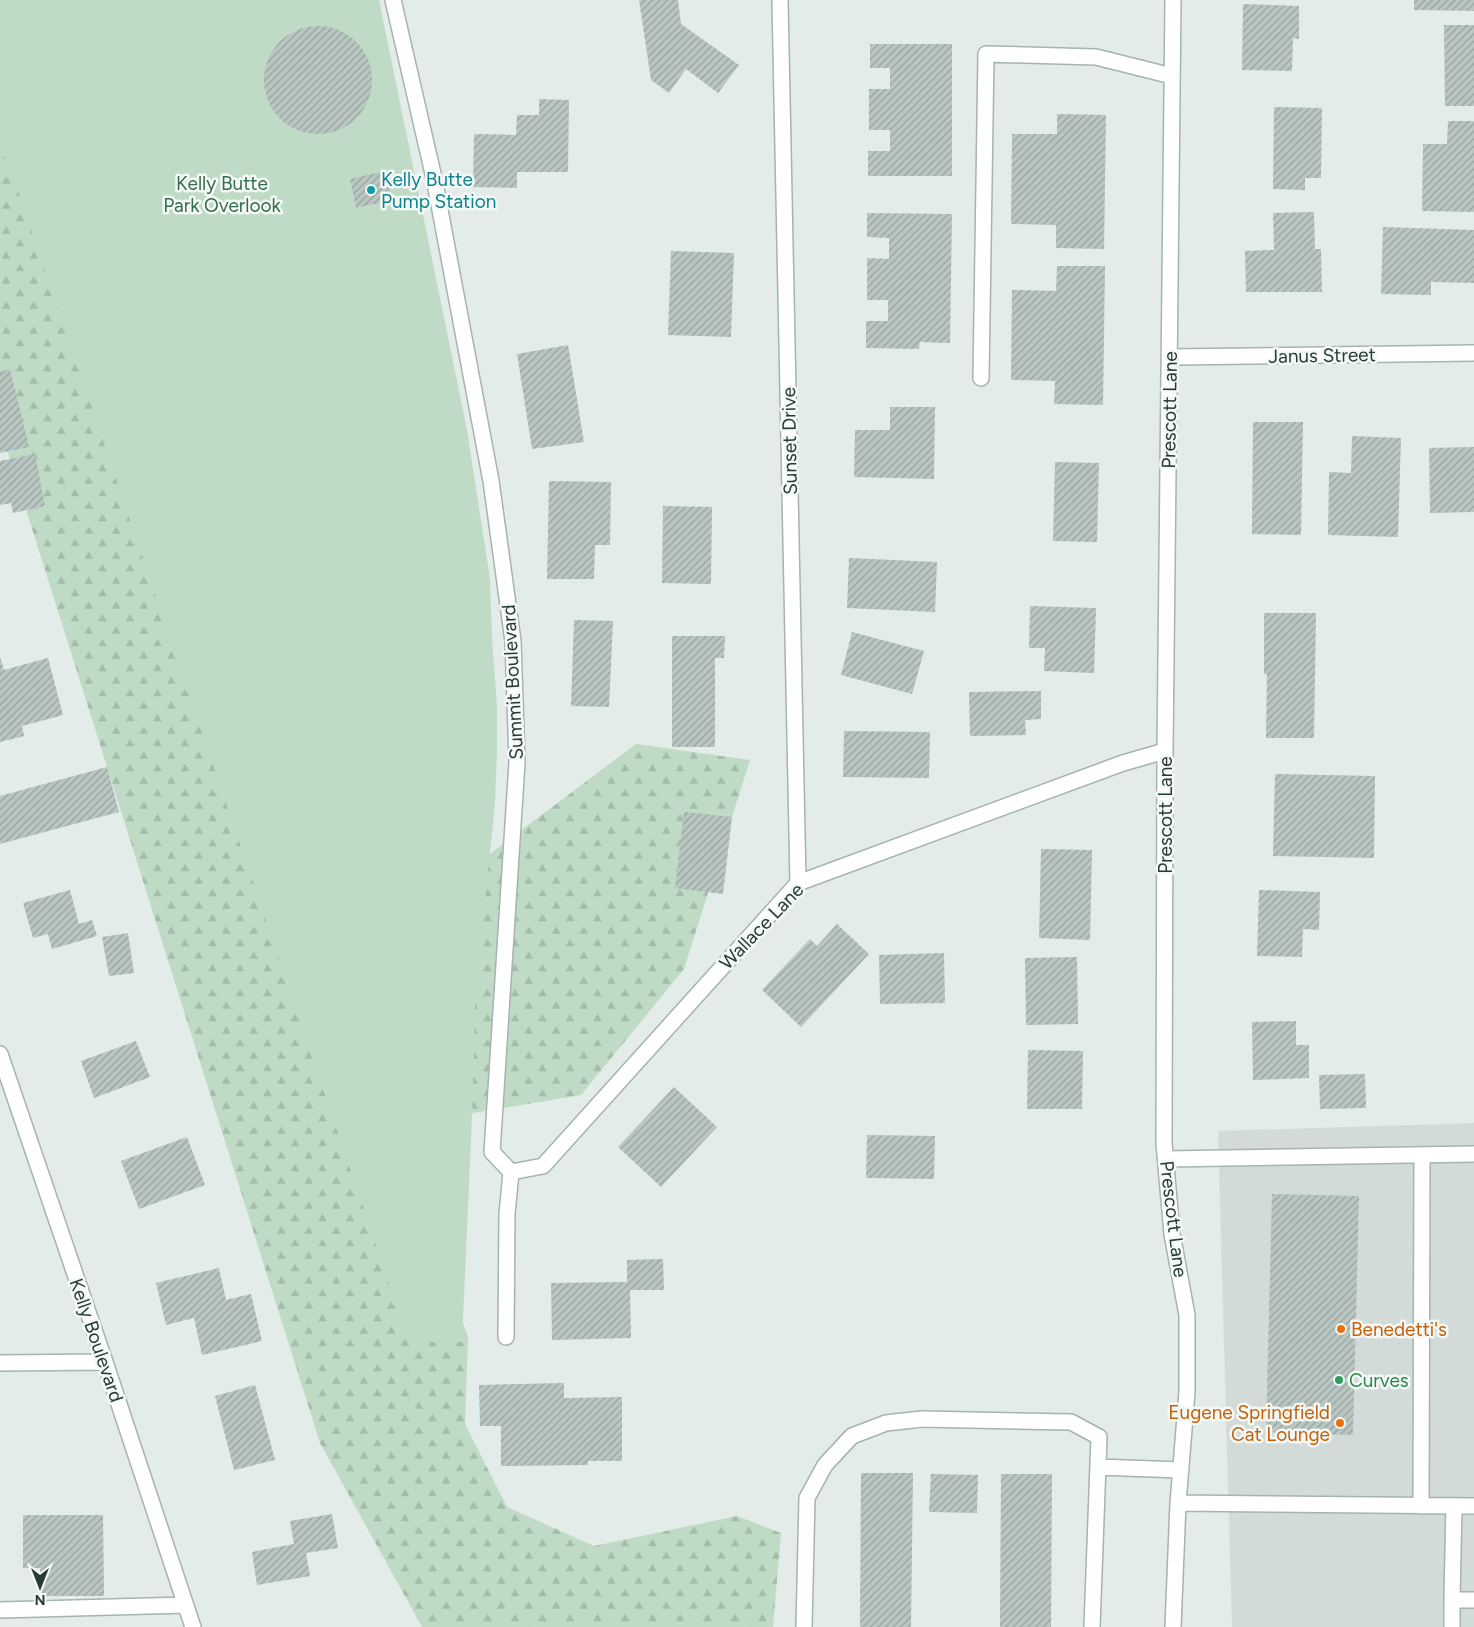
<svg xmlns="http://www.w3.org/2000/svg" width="1474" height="1627" viewBox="0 0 1474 1627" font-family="Figtree,sans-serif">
	<defs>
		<pattern id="forest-firs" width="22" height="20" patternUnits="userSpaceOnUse" patternTransform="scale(1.25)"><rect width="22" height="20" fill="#bfdbc5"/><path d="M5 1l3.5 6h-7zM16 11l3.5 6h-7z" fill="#a4bdaa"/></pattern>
		<pattern id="building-hatch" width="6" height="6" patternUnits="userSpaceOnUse" patternTransform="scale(1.25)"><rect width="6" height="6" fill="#b9c6c1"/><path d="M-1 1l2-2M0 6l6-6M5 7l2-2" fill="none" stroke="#96a29e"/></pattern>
	</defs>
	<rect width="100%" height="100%" fill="#e3ece8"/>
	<path fill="#d2dbd7" d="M1474 1123V1627H1232L1218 1131Z"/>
	<path fill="url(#forest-firs)" d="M0 0 442 890 636 744 750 760 684 969 581 1095 455 1116 438 1254 468 1337 465 1424 507 1507 594 1546 737 1516 781 1533 773 1627H422L320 1443 0 427Z"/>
	<path fill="#bfdbc5" d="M0 0H379L467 430 490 579 492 639 497 705V751L495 802 475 1004 473 1093 462 1342H409L15 181 0 149Z"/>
	<path fill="url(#building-hatch)" d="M639 0H678L681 24 739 65 718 93 686 69 669 93 651 80Z
		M1414 0H1474V11L1414 10Z
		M1243 4 1299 6V39L1293 38 1292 71 1242 70Z
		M1444 25H1474V106H1445Z
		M264 80a54 54 0 1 1 108 0a54 54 0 1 1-108 0Z
		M870 44H952V176H868V151H890V130H869V89H890V68H870Z
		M539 99 569 100 568 172H517V188L473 187 474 134 516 135 517 115H539Z
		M1274 107 1322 108 1321 178H1305V190L1273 189Z
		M1057 114 1106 115 1104 249 1056 248V225L1011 224 1012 134H1057Z
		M1448 121H1474V212L1422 211 1423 144H1447Z
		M385 171 392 200 356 208 350 179Z
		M1314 212 1315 249H1321L1322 292H1246L1245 251 1274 250 1273 213Z
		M867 213 952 214 950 343 920 342 919 349 866 348V321H888V300H867V258L889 259V238L867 237Z
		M1383 227 1474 230V283L1431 282V295L1381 294Z
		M671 251 734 253 731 337 668 335Z
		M1057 266H1105L1103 405 1054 404 1055 381 1011 380 1012 290 1056 291Z
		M568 345 584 442 532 449 517 354Z
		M10 369 29 447 0 453V372Z
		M890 407H935L934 479 854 477 855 430H890Z
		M1253 422H1303L1301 535 1252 534Z
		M1352 436 1401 438 1398 537 1328 535 1329 472 1351 473Z
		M1474 447V512L1430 513 1429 448Z
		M35 454 45 506 13 513 11 503 0 505V461Z
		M1055 462 1099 463 1097 542 1053 541Z
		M549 481 611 482 610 545H595L594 579H547Z
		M663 506 712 507 711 584 662 583Z
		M849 558 937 562 935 612 847 608Z
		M1030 606 1096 608 1094 673 1044 671 1045 648H1029Z
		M1264 613H1316L1314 738H1266L1267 674H1264Z
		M574 620 613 621 609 707 571 706Z
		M852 632 924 651 912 694 841 675Z
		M672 636H725L724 658H715V747H672Z
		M0 657 4 670 48 658 63 715 22 726 24 736 0 742Z
		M1041 691V719L1025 720 1026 735 970 736 969 692Z
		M844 731 930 732 929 778 843 777Z
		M107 767 119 812 0 844V796Z
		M1275 774 1375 776 1374 858 1273 856Z
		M684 812 732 817 723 894 675 888Z
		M1041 849 1092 850 1090 940 1039 938Z
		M70 890 79 924 92 920 97 936 52 949 48 934 33 938 23 903Z
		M1259 890 1320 892 1319 930 1303 929 1302 957 1257 956Z
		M837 924 869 954 801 1027 762 990 810 939 817 946Z
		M128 933 134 973 109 976 102 937Z
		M944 953 945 1003 880 1004 879 955Z
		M1077 957 1078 1024 1026 1025 1025 958Z
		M1296 1021V1045H1309V1078L1253 1080 1252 1022Z
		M136 1041 150 1077 94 1098 81 1061Z
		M1028 1050 1083 1051 1082 1109H1027Z
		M1365 1074 1366 1108 1320 1109 1319 1075Z
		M674 1087 717 1127 661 1187 618 1147Z
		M867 1135 935 1136 934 1179 866 1178Z
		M187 1137 205 1185 139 1209 121 1161Z
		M1272 1194 1359 1196 1353 1435 1266 1432Z
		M663 1259 664 1290H630L631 1338 552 1340 551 1283 627 1282V1260Z
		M219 1268 226 1300 251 1294 262 1341 202 1355 194 1318 166 1325 156 1283Z
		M564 1383V1398L622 1397V1461H588V1465L501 1466V1426H480L479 1385Z
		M255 1385 275 1460 234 1470 215 1396Z
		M861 1473H913L911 1627H860Z
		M931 1474 978 1475 977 1513 929 1512Z
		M1001 1474H1052L1051 1627H1000Z
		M332 1514 338 1548 306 1553 310 1576 257 1585 252 1552 294 1544 290 1521Z
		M23 1515H103L104 1596H40V1568H23Z"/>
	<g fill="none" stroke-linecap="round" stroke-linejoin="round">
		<defs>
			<path id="minor" d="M393 0 434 178 491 481 513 641 517 762 492 1152 511 1172 507 1214 506 1337
				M780 0 798 883
				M1173 0 1165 751 1164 1143 1172 1234 1187 1315V1392L1178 1503 1173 1627
				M1170 357 1474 353
				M981 378 986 54 1096 57 1172 76
				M0 1054 105 1362 193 1627
				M1166 1159 1474 1154
				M511 1172 543 1166 798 883 1123 763 1165 751
				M0 1363 105 1362
				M1098 1467 1181 1470
				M1178 1503 1474 1506
				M1421 1506 1422 1155
				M1454 1506 1452 1600H1474
				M0 1610 186 1605
				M804 1627 807 1498 825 1465 852 1436 886 1423 922 1419 1071 1422 1099 1437 1092 1627
				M1452 1627V1600"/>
		</defs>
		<use href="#minor" stroke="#a6b3ae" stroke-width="18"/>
		<use href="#minor" stroke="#fff" stroke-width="15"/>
	</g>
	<circle fill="#0f9aa8" stroke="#f4f8f6" stroke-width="2" cx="371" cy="190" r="5"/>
	<g fill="#e8710a" stroke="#f4f8f6" stroke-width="2">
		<circle cx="1341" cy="1329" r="5"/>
		<circle cx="1340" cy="1423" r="5"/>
	</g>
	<circle fill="#2e9e5b" stroke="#f4f8f6" stroke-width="2" cx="1339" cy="1380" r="5"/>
	<g text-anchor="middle" stroke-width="5" stroke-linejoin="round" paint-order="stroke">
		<g font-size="19" fill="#0d838f" stroke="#f4f8f6" text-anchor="start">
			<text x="381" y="186">Kelly Butte<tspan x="381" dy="22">Pump Station</tspan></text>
		</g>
		<g font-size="19" fill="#336e48" stroke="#f4f8f6">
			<text x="222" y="190">Kelly Butte<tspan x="222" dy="22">Park Overlook</tspan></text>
		</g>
		<g font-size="19" fill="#253b34" stroke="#f4f8f6">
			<text transform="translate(1322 355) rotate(-1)" y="7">Janus Street</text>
			<text transform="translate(1169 410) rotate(-89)" y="7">Prescott Lane</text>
			<text transform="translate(789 441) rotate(-91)" y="7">Sunset Drive</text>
			<text transform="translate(512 682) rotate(-93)" y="7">Summit Boulevard</text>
			<text transform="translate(1165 815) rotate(-90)" y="7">Prescott Lane</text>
			<text transform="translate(761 926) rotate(-46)" y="7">Wallace Lane</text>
			<text transform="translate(1174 1219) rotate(83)" y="7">Prescott Lane</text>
			<text transform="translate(97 1340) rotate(71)" y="7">Kelly Boulevard</text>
		</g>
		<g font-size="19" fill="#c56008" stroke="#f4f8f6" text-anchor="start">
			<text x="1351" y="1336">Benedetti's</text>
			<text x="1330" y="1419" text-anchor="end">Eugene Springfield<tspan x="1330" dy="22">Cat Lounge</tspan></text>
		</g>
		<g font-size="19" fill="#27864d" stroke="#f4f8f6" text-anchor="start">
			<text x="1349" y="1387">Curves</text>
		</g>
	</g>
	<g transform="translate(40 1587) rotate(180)" stroke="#f4f8f6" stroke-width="4" paint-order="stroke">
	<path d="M0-4L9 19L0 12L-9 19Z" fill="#253b34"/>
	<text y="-8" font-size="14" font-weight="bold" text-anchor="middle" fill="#253b34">N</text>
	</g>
</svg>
